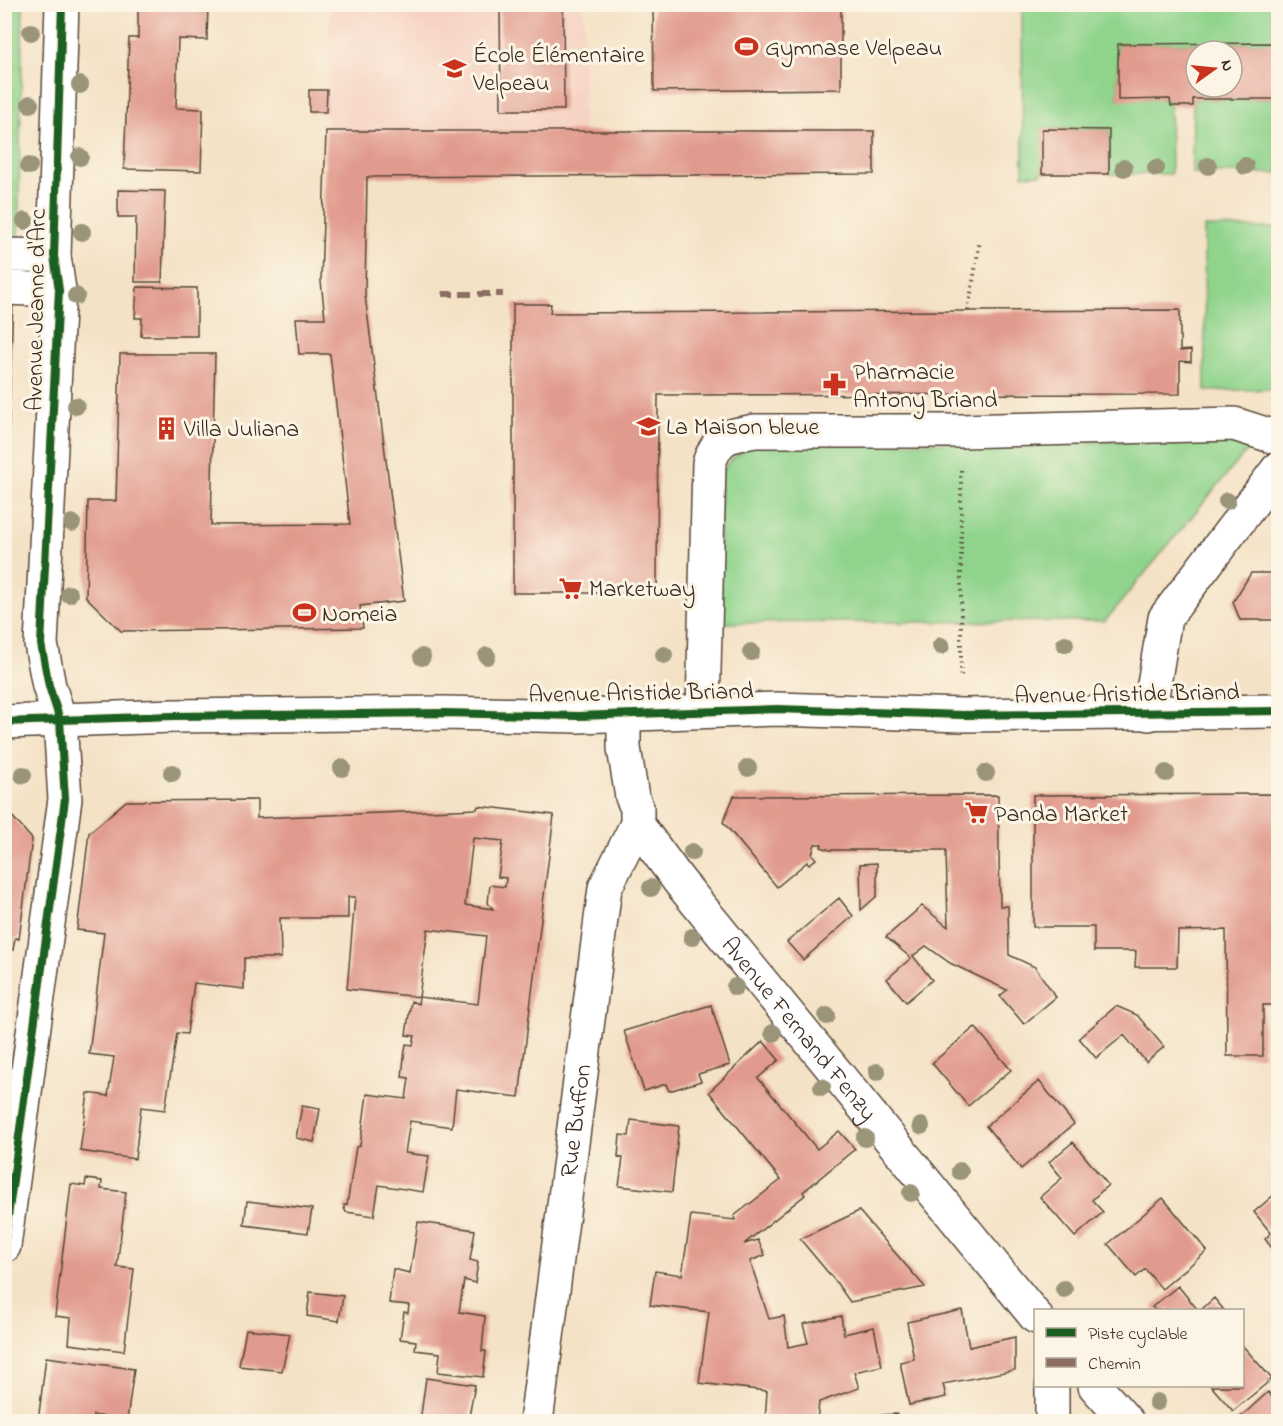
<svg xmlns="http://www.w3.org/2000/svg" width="1283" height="1426" viewBox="0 0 1283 1426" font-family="'Indie Flower',sans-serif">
	<rect width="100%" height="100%" fill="#fcf5e5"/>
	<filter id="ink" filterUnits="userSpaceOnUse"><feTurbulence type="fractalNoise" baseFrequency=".0167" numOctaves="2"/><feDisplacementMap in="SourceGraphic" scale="12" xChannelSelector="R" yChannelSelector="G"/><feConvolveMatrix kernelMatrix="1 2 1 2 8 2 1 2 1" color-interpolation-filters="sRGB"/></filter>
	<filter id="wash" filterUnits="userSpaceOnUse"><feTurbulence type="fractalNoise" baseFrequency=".008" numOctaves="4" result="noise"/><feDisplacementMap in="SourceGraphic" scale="24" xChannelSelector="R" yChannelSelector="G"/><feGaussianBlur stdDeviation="1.35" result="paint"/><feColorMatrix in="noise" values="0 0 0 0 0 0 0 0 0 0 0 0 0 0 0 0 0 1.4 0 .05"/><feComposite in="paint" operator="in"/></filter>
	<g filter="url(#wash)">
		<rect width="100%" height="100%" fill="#f4e2c6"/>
		<path fill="#f6d2c3" d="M329 5H584L583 131H326Z"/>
		<path fill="#90d48c" stroke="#667f55" stroke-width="1.5" d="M4 5H23L18 249 5 248Z
			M1022 5H1278V43L1118 44V99H1170L1171 174H1109V130L1043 129 1042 174 1023 175Z
			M1193 99H1278V173H1192Z
			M1204 227 1278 228V389L1205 391Z
			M1219 441H1232L1249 448 1105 621 717 623 721 472C733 455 745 448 765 443Z"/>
		<g id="blocks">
			<path fill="#e19b8e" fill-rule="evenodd" d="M138 4H208L207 40 178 39 176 108 203 109 201 171 124 169 129 38H138Z
				M500 4H563L564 110H501Z
				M653 4H841V89L654 91Z
				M1278 43V99H1193V106H1171L1170 99 1118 100V44ZM1196 51H1232V87H1196Z
				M309 90H327L326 112H309Z
				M1042 129 1109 130V174H1042Z
				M326 131H874V174L367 177 365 295 404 601 360 606 363 628 121 631 86 597 88 501H116L120 354H215L211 525 350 524 330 354H299L296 318H325L321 281Z
				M118 190 165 191 162 282H135L136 217H118Z
				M137 287 197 288V336H141L142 318H135Z
				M4 298H13L6 502H4Z
				M513 304H551L550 313 1180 310V351L1191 350V362L1180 361V394L658 395 657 593H513Z
				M1251 573H1278V620H1240L1233 602Z
				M1278 794V1005H1263V1056H1227L1226 930 1178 931 1177 967H1135L1136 951H1094V927H1033V795Z
				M998 795 1000 906H1008L1009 955 1035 967 1056 997 1024 1024 1000 996 1007 990 950 963 926 946 913 956 932 980 906 1002 887 979 911 958 886 937 922 906 948 927 946 850H830L821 847 822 844H815L812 854 816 859 809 864 807 862 777 887 723 822 734 796Z
				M257 800V818L477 809 478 806 554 815 519 1097 456 1089 452 1127 410 1121 405 1153 429 1156 423 1192 379 1185 374 1216 346 1212 344 1208V1205H347L356 1147 360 1146 367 1094 406 1099 409 1078 402 1077 404 1057 406 1044 413 1045 415 1036 406 1035 411 1001 418 1004 419 997 478 1004 486 936 428 929 419 997 347 989 355 897H348V918H280L281 958H244V989L194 983 187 1034 177 1033 165 1110 141 1107 135 1159 80 1151 88 1093 108 1096 114 1057 89 1054 104 933 77 930 89 833 126 801ZM473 838 503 841 498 877 506 878 505 887 490 885 488 903 493 909 465 905Z
				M4 807 32 839 19 939 15 938 13 950 4 949Z
				M877 863V896L861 910 860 864Z
				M839 898 853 916 803 960 787 942Z
				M711 1005 730 1065 698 1074 701 1081 669 1091 666 1084 644 1091 624 1031Z
				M1116 1006 1137 1015 1164 1047 1146 1062 1124 1035 1096 1058 1079 1038Z
				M975 1027 1011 1070 968 1106 932 1063Z
				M763 1041 779 1060 758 1078 817 1149 839 1131 855 1149 803 1192 805 1195 744 1244 758 1240 765 1255 750 1261 769 1319 784 1316 788 1347 808 1343 803 1324 841 1316 844 1334 874 1327 882 1366 854 1372 859 1388 819 1402 817 1422H765L767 1391 699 1383 709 1312 650 1305 655 1271 682 1275 691 1215 735 1220 734 1216 781 1180 709 1092Z
				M1039 1081 1074 1124 1021 1169 986 1126Z
				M302 1106 320 1109 314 1142 296 1138Z
				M631 1120 679 1126 672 1192 619 1186 623 1158 618 1157 620 1135 629 1136Z
				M1073 1142 1108 1185 1092 1200 1103 1212 1075 1237 1040 1197 1062 1178 1049 1162Z
				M86 1179 102 1181 101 1189 126 1192 117 1267 134 1269 124 1351 69 1344 71 1318 55 1316 71 1184 85 1186Z
				M1276 1193 1278 1199V1256L1265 1239 1271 1233 1254 1212Z
				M1163 1198 1207 1251 1162 1289 1145 1269 1136 1277 1108 1244Z
				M247 1201 312 1209 308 1233 244 1225Z
				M859 1211 904 1263 925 1287 850 1302 836 1282 800 1239Z
				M418 1222 475 1230 470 1260 478 1262 475 1283 464 1280 459 1312 485 1316 482 1351H486L483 1377 438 1372 440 1353 415 1350 416 1341 400 1339 404 1312 408 1313 409 1305 389 1303 393 1269 410 1273Z
				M1178 1286 1198 1310H1155L1152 1307Z
				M310 1292 343 1296 339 1321 307 1316Z
				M1214 1298 1224 1310H1201Z
				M962 1310 969 1347 1015 1337V1370L943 1384 946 1397 909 1405 900 1362 914 1359 907 1322Z
				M246 1329 290 1334 282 1371 239 1366Z
				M1242 1345 1272 1379 1233 1411 1211 1386H1242Z
				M46 1357 134 1369 127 1420 93 1415 92 1422H38Z
				M426 1378 475 1385 468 1422H420Z
				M1268 1392 1278 1404V1422H1235Z
				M897 1414V1422H845V1417Z"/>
		</g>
	</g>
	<g filter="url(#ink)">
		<use href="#blocks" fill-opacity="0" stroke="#574637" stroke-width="1.5"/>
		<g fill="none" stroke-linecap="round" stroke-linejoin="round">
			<defs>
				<g id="minor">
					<path d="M4 255 54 256"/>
					<path d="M4 288 59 290"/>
					<path d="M703 711 709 463C719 435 728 436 755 431H961L1234 424 1278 438"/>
					<path id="s1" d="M624 713V748L632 797 637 808V824L679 881 1036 1317"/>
					<path d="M1149 714 1165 618 1278 469"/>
					<path d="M4 1246 65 799 60 720 49 686 41 644 59 290 54 256 62 4"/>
					<path d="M1052 1386V1422"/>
					<path d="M1095 1386 1127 1422"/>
					<path id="s2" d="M536 1422 605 888 637 824"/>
				</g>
				<path id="major" d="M4 722 173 716 444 713 578 716 777 709 962 715 1278 711"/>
			</defs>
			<use href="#minor" stroke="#574637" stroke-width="36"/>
			<use href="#major" stroke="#574637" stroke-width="36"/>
			<path stroke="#574637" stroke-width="4" stroke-dasharray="1.5 4.5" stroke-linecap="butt" d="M968 311 980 240
				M961 470V676"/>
			<use href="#minor" stroke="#fff" stroke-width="33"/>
			<use href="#major" stroke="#fff" stroke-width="33"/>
			<path stroke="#8d6e63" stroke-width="6" stroke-dasharray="12 6" stroke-linecap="butt" d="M442 294H503"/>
			<defs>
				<path id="cycleway" d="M4 722 173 716 444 713 578 716 777 709 962 715 1278 711
					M4 1246 65 799 60 720 49 686 41 644 59 290 54 256 62 4"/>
			</defs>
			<use href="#cycleway" stroke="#fcf5e5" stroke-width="11"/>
			<use href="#cycleway" stroke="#1b5e20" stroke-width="8"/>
		</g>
		<g fill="#9a9479">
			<circle cx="31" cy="32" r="9"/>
			<circle cx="80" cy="85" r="9"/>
			<circle cx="30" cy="104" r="9"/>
			<circle cx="80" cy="157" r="9"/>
			<circle cx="29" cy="166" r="9"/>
			<circle cx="1208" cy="166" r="9"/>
			<circle cx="1245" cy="166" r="9"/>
			<circle cx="1124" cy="168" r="9"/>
			<circle cx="1156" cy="168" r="9"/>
			<circle cx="25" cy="221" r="9"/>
			<circle cx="82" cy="232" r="9"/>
			<circle cx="76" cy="296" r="9"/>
			<circle cx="76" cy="406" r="9"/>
			<circle cx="1227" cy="501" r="9"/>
			<circle cx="72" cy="523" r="9"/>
			<circle cx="69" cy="594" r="9"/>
			<circle cx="1065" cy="644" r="9"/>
			<circle cx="941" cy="646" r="9"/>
			<circle cx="751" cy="652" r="9"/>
			<circle cx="664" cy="655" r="9"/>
			<circle cx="487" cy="656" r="9"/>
			<circle cx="422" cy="657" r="9"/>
			<circle cx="342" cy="768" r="9"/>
			<circle cx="748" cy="768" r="9"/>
			<circle cx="172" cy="773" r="9"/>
			<circle cx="986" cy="773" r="9"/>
			<circle cx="1166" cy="773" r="9"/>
			<circle cx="23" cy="775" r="9"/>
			<circle cx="692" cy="852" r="9"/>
			<circle cx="651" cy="888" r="9"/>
			<circle cx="692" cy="937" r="9"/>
			<circle cx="735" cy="987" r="9"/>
			<circle cx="827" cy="1016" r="9"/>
			<circle cx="773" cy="1033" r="9"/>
			<circle cx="877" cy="1072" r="9"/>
			<circle cx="822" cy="1087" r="9"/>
			<circle cx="921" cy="1126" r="9"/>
			<circle cx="865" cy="1138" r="9"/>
			<circle cx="960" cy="1171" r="9"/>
			<circle cx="911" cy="1193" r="9"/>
			<circle cx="1064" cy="1289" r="9"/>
			<circle cx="1157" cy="1402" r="9"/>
		</g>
	</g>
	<defs>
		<symbol id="stadium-bare" viewBox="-9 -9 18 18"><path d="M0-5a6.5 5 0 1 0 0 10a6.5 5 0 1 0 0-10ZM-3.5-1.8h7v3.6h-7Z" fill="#c8321e" stroke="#fcf5e5" stroke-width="2.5" paint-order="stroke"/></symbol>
		<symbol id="school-bare" viewBox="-9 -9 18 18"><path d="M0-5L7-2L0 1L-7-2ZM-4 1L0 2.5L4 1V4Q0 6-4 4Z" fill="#c8321e" stroke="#fcf5e5" stroke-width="2.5" paint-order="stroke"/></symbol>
		<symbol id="pharmacy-bare" viewBox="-9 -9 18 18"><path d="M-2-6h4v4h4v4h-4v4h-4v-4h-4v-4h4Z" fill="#c8321e" stroke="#fcf5e5" stroke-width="2.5" paint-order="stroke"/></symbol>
		<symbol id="building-bare" viewBox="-9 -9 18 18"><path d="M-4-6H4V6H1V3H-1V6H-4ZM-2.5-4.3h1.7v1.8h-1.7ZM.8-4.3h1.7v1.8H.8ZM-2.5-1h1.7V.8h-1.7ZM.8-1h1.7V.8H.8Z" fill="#c8321e" stroke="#fcf5e5" stroke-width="2.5" paint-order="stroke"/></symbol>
		<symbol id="supermarket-bare" viewBox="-9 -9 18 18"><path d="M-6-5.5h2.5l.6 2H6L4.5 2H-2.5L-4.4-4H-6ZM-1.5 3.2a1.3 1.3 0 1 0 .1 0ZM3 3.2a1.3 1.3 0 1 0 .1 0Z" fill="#c8321e" stroke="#fcf5e5" stroke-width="2.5" paint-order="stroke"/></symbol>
	</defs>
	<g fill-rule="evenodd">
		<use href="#stadium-bare" x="730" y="30" width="33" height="33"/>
		<use href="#school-bare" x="438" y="52" width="33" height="33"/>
		<use href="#pharmacy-bare" x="818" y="368" width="33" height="33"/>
		<use href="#school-bare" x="632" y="410" width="33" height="33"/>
		<use href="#building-bare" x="150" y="412" width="33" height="33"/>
		<use href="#supermarket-bare" x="554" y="572" width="33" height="33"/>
		<use href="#stadium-bare" x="288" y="596" width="33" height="33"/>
		<use href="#supermarket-bare" x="960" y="796" width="33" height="33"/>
	</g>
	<g text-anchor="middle" stroke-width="6" stroke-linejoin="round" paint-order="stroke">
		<g font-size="24" fill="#3b2a1e" stroke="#fcf5e5" text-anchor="start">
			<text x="765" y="55">Gymnase Velpeau</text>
			<text x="473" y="62">École Élémentaire<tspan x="473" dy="28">Velpeau</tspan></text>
			<text x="853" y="379">Pharmacie<tspan x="853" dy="28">Antony Briand</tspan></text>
			<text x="666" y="434">La Maison bleue</text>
			<text x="184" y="436">Villa Juliana</text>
			<text x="589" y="596">Marketway</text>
			<text x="322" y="621">Nomeia</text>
			<text x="994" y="821">Panda Market</text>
		</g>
		<g font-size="24" fill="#3b2a1e" stroke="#fcf5e5">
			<text transform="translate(35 310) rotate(-89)" y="8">Avenue Jeanne d'Arc</text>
			<text transform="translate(641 692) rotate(-1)" y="8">Avenue Aristide Briand</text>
			<text transform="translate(1127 693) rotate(-1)" y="8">Avenue Aristide Briand</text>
			<text dy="8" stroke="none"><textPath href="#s1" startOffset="374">Avenue Fernand Fenzy</textPath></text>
			<text dy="8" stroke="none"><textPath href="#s2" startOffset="304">Rue Buffon</textPath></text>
		</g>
	</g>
	<rect width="1283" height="1426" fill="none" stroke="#fcf5e5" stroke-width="24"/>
	<rect x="1034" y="1309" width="210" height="78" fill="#fcf5e5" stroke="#afa495" stroke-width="1.5"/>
	<rect x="1046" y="1328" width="30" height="9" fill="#1b5e20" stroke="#afa495" stroke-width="1.5"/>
	<text x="1088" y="1339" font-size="18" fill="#3b2a1e">Piste cyclable</text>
	<rect x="1046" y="1358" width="30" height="9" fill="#8d6e63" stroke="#afa495" stroke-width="1.5"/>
	<text x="1088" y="1369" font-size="18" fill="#3b2a1e">Chemin</text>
	<g transform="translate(1214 69) rotate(75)"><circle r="28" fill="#fcf5e5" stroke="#afa495" stroke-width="1.5"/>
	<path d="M0-4.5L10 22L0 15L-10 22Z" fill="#c8321e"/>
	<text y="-9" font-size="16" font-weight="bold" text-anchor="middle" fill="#3b2a1e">N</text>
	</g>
</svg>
